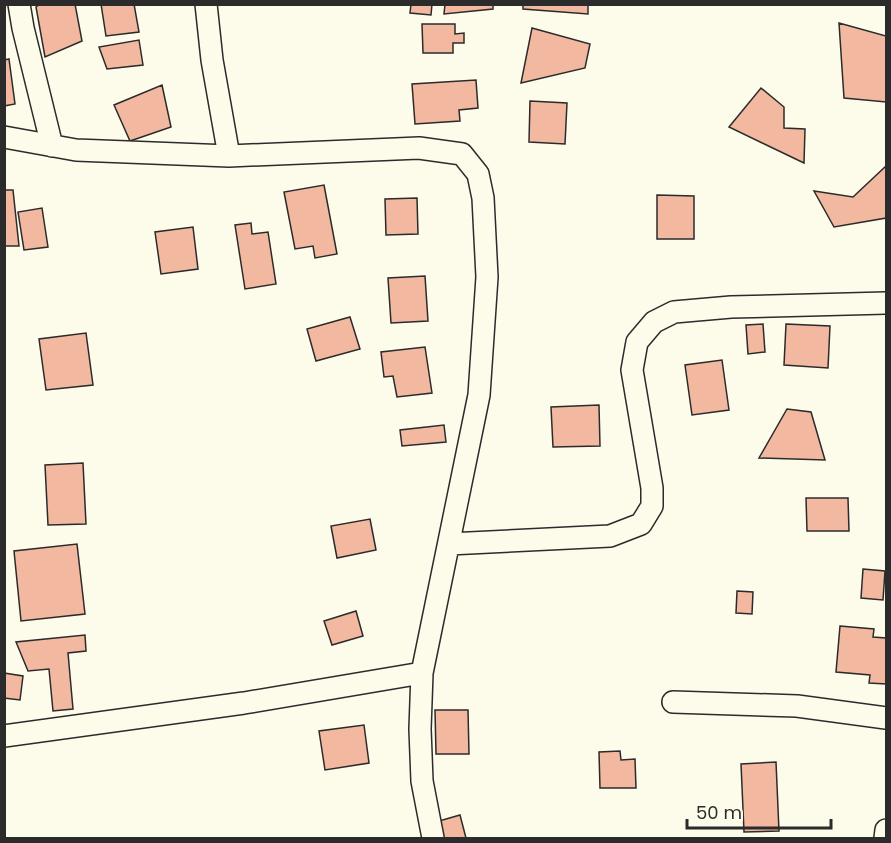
<svg xmlns="http://www.w3.org/2000/svg" width="891" height="843" viewBox="0 0 891 843" font-family="Poppins,sans-serif">
	<rect width="100%" height="100%" fill="#fdfbea"/>
	<path fill="#f2b8a0" stroke="#2b2b2b" stroke-width="1.5" d="M40 4H75L82 41 45 57 36 7Z
		M101 4H134L139 32 106 36Z
		M411 4H432L431 15 410 13Z
		M445 4H493V9L444 14Z
		M523 4H588V14L523 9Z
		M839 23 886 36V102L844 98Z
		M422 24H455V34L464 33V43H453V53H423Z
		M532 28 590 44 585 68 521 83Z
		M139 40 143 65 107 69 99 47Z
		M9 59 15 104 4 106V60Z
		M476 80 478 108 459 110 460 121 415 124 412 84Z
		M162 85 171 127 130 141 114 105Z
		M761 88 784 107V128L805 129 804 163 729 127Z
		M530 101 567 103 565 144 529 142Z
		M886 166V218L834 227 814 191 853 197Z
		M324 185 337 254 315 258 313 246 295 249 284 192Z
		M4 190H13L19 246H4Z
		M657 195 694 196V239H657Z
		M417 198 418 234 386 235 385 199Z
		M42 208 48 247 24 250 18 212Z
		M251 223 252 234 268 232 276 284 245 289 235 225Z
		M193 227 198 269 161 274 155 232Z
		M425 276 428 321 391 323 388 278Z
		M350 317 360 349 316 361 307 329Z
		M763 324 765 352 748 354 746 325Z
		M786 324 830 326 828 368 784 365Z
		M86 333 93 385 46 390 39 339Z
		M425 347 432 393 397 397 393 376 384 377 381 352Z
		M722 360 729 410 692 415 685 365Z
		M599 405 600 446 553 447 551 407Z
		M787 409 811 412 825 460 759 458Z
		M444 425 446 442 402 446 400 430Z
		M83 463 86 524 48 525 45 465Z
		M806 498H848L849 531H807Z
		M370 519 376 550 337 558 331 526Z
		M77 544 85 614 21 621 14 551Z
		M863 569 885 571 883 600 861 598Z
		M737 591 753 592 752 614 736 613Z
		M356 611 363 636 332 645 324 621Z
		M840 626 874 629 873 637 886 638V684L869 683 870 675 836 672Z
		M85 635 86 651 68 653 73 709 53 711 49 669 28 671 16 642Z
		M4 673 23 676 20 700 4 698Z
		M435 710H468L469 754H436Z
		M364 725 369 763 325 770 319 731Z
		M620 751 621 760 635 759 636 788H600L599 752Z
		M776 762 779 831 744 832 741 764Z
		M460 815 466 838H443L439 821Z"/>
	<g fill="none" stroke-linecap="round" stroke-linejoin="round">
		<defs>
			<path id="minor" d="M19 4 23 28 52 146
				M206 4 212 60 229 156 419 148 462 154 478 174 483 198 487 277 479 395 422 673 420 729 422 781 433 838
				M4 137 76 150 229 156
				M449 544 610 536 641 524 652 506V488L632 370 637 342 654 322 674 312 731 307 886 303
				M673 702 797 706 886 718
				M4 736 244 703 422 673
				M885 838 886 830"/>
		</defs>
		<use href="#minor" stroke="#2b2b2b" stroke-width="24"/>
		<use href="#minor" stroke="#fdfbea" stroke-width="21"/>
	</g>
	<rect width="891" height="843" fill="none" stroke="#2b2b2b" stroke-width="12"/>
	<path d="M687 819v9h144v-9" fill="none" stroke="#2b2b2b" stroke-width="3"/>
	<text x="696" y="819" font-size="18" fill="#2b2b2b" stroke="#fdfbea" stroke-width="4.5" paint-order="stroke">50 m</text>
</svg>
